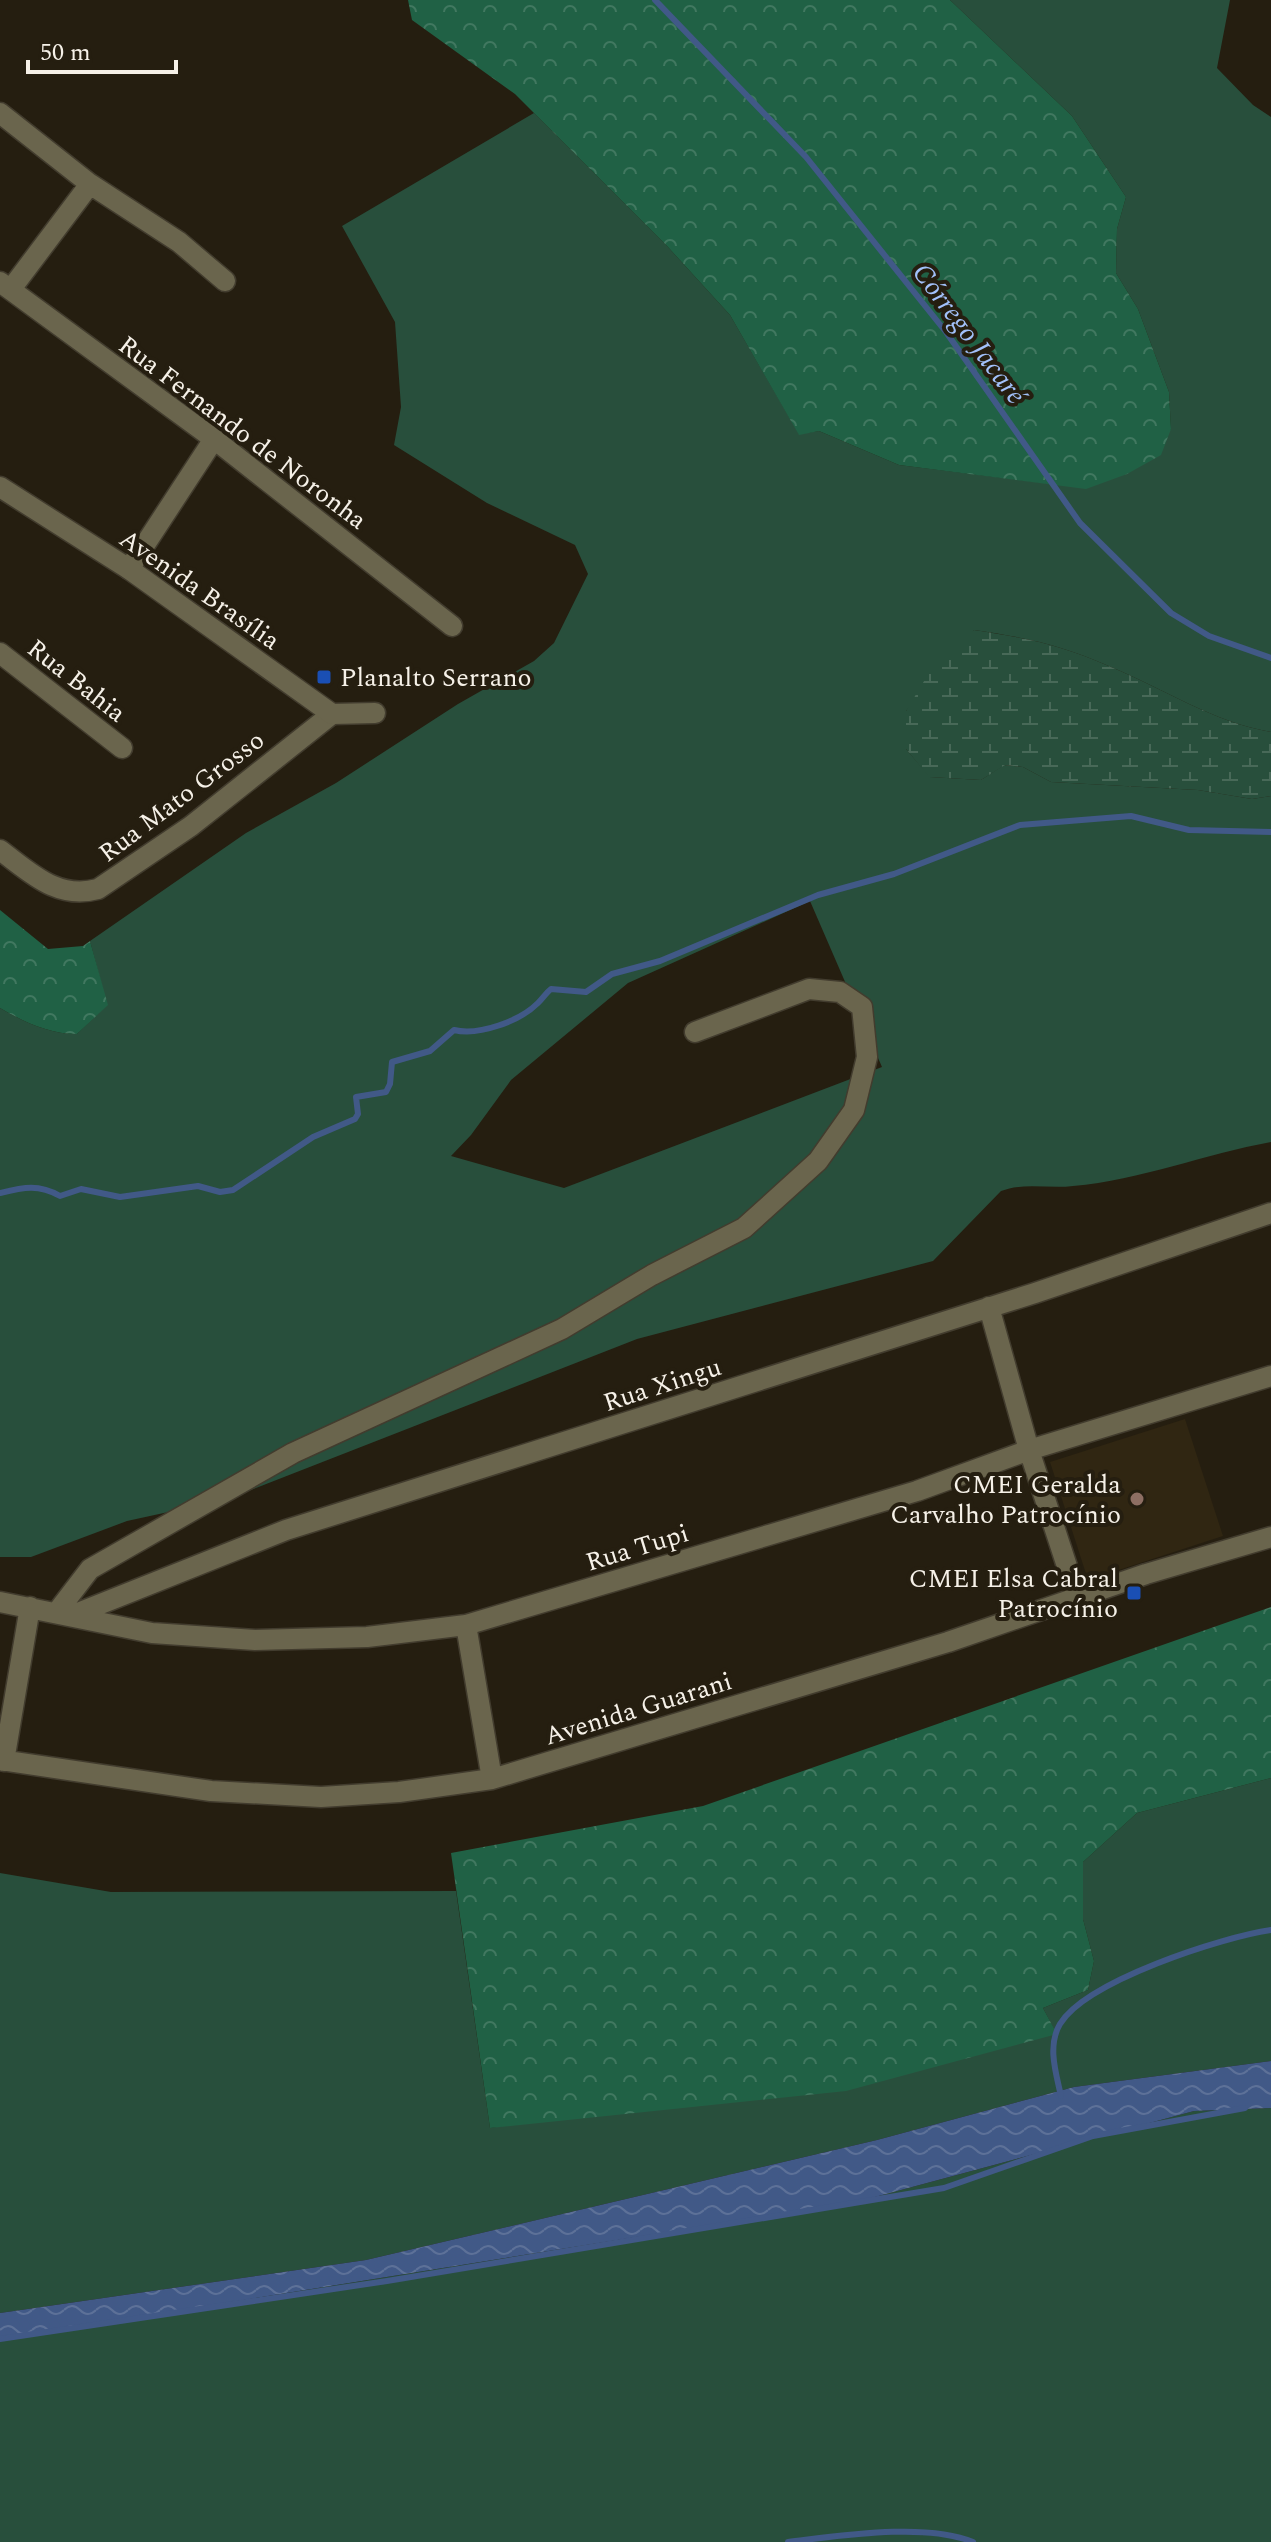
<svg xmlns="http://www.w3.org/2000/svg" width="1271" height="2542" viewBox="0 0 1271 2542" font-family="Spectral,serif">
	<defs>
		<pattern id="forest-crowns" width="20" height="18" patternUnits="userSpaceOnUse" patternTransform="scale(2)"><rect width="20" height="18" fill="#206145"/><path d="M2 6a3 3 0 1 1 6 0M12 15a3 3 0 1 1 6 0" fill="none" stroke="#417860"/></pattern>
		<pattern id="wetland-marsh" width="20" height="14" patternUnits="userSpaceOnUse" patternTransform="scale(2)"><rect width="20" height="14" fill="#284f3c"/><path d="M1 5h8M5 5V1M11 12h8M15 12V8" fill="none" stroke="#486958"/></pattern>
		<pattern id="water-waves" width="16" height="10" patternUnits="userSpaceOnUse" patternTransform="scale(2)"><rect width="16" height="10" fill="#415987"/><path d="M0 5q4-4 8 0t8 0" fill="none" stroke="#5d7198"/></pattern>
	</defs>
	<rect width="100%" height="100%" fill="#251e10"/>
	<path fill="#302612" d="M1185 1419 1223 1536 1088 1580 1050 1462Z"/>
	<path fill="#284f3c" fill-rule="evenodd" d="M950 0H1230L1217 68 1253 105 1271 117V732C1213 722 1164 689 1111 667 1061 645 1028 638 974 630L906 711V749L930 777 981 780 1004 765 1023 767 1051 782 1198 790 1252 799 1271 796V1142C1205 1154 1141 1180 1073 1186 1049 1189 1024 1182 1001 1191L933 1261 637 1339 228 1499 127 1521 31 1557H0V1008C24 1022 49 1034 77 1034L107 1005 90 941 246 833 336 783 458 704 534 661 554 643 588 574 575 545 487 503 394 445 401 407 395 322 342 226 534 113 667 246 730 315 799 434 819 431 899 465 1086 488 1171 429 1169 392 1138 309 1116 273 1117 229 1126 197 1072 116ZM810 901 882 1067 564 1188 451 1156 471 1135 511 1080 628 983Z
		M1271 1778V2061L1074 2087 877 2140 366 2260 0 2313V1873L111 1892 456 1891 490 2128 1056 2033 1043 2008 1088 1990 1094 1961 1083 1919V1862L1137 1813Z
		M1271 2108V2542H0V2339L860 2201 1194 2111Z"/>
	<path fill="url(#forest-crowns)" d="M408 0H950L1072 116 1126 197 1117 229 1116 273 1138 309 1169 392 1171 429 1161 455 1127 474 1086 489 899 465 819 431 799 435 730 315 667 246 515 94 412 20Z
		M0 910 48 949 83 946 90 941 108 1005 77 1034C49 1034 24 1022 0 1008Z
		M1271 1607V1778L1137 1813 1083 1862V1919L1094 1961 1088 1990 1043 2008 1057 2034 846 2091 490 2128 451 1853 703 1806Z"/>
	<path fill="url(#wetland-marsh)" d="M974 630C1027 638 1061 645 1111 667 1164 689 1213 722 1271 732V796L1252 799 1198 790 1051 782 1023 767 1005 765 981 780 929 777 906 749V711L941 653Z"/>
	<path fill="url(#water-waves)" d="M1271 2061V2108L1194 2111 860 2201 0 2339V2313L366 2260 877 2140 1074 2087Z"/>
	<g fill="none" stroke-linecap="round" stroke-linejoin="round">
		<path stroke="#415987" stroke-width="6" d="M655 0 806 157 946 332 1080 523 1171 613 1209 636 1271 658
			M0 1193C24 1187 39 1184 60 1196L81 1189 120 1197 198 1186 220 1192 233 1190 313 1137 355 1119 358 1114 356 1097 386 1092 390 1084 392 1062 430 1051 454 1030C479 1036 520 1021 538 1003 543 998 546 993 551 989L586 992 612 974 660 961 818 895 894 874 1020 825 1131 816 1189 830 1271 832
			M1061 2096C1056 2073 1047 2046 1060 2024 1086 1981 1222 1937 1271 1930
			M0 2339 387 2281 944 2188 1093 2136 1245 2108
			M788 2542C839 2536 926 2522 973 2542"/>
		<defs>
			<path id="minor" d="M0 113 90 184 179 242 225 281
				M0 282 214 439 452 626
				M11 289 90 184
				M129 569 214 439
				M0 653 122 748
				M0 850C31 873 57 900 98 889L191 826 332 714
				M989 1307 1029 1450 1078 1600
				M0 1602 152 1633 255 1640 367 1637 466 1625 917 1491 1029 1450 1271 1376
				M57 1612 90 1569 293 1453 562 1329 652 1275 744 1228 818 1161 854 1110 867 1057 862 1007 840 992 809 989 695 1032
				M73 1615 286 1530 1035 1293 1271 1213
				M466 1625 492 1779
				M0 1760 211 1791 321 1797 399 1792 492 1779 948 1642 1146 1574 1271 1537
				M4 1761 30 1607"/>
			<path id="tertiary" d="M0 487 129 569 332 714 375 713"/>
		</defs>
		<use href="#minor" stroke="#423c2e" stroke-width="23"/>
		<use href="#tertiary" stroke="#423c2e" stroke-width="23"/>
		<use href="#minor" stroke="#6a654d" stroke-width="20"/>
		<use href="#tertiary" stroke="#6a654d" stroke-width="20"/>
	</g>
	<g fill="#1a4fb4" stroke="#251e10" stroke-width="3">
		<rect x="316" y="669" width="16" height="16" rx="4"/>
		<rect x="1126" y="1585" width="16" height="16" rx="4"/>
	</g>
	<circle fill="#8d6e63" stroke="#251e10" stroke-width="3" cx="1137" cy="1499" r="8"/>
	<g text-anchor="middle" stroke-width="8" stroke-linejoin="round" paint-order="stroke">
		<g font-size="26" fill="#f6f1e8" stroke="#251e10">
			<text transform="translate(243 432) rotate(37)" y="9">Rua Fernando de Noronha</text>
			<text transform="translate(200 589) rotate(35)" y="9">Avenida Brasília</text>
			<text transform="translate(77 680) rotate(38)" y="9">Rua Bahia</text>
			<text transform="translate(181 796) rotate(-37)" y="9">Rua Mato Grosso</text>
			<text transform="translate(662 1384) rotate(-18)" y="9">Rua Xingu</text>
			<text transform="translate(637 1547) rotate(-17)" y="9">Rua Tupi</text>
			<text transform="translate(638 1708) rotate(-17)" y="9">Avenida Guarani</text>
		</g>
		<g font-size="26" fill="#f6f1e8" stroke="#251e10" text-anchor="end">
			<text x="340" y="686" text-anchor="start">Planalto Serrano</text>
			<text x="1121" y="1493">CMEI Geralda<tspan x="1121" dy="30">Carvalho Patrocínio</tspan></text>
			<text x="1118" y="1587">CMEI Elsa Cabral<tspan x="1118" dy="30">Patrocínio</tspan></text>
		</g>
		<g font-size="28" font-style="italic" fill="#a2c1fa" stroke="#251e10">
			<text transform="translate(970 333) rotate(53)" y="10">Córrego Jacaré</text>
		</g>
	</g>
	<path d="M28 60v12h148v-12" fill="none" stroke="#f6f1e8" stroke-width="4"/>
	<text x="40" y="60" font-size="24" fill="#f6f1e8" stroke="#251e10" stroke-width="6" paint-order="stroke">50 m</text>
</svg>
